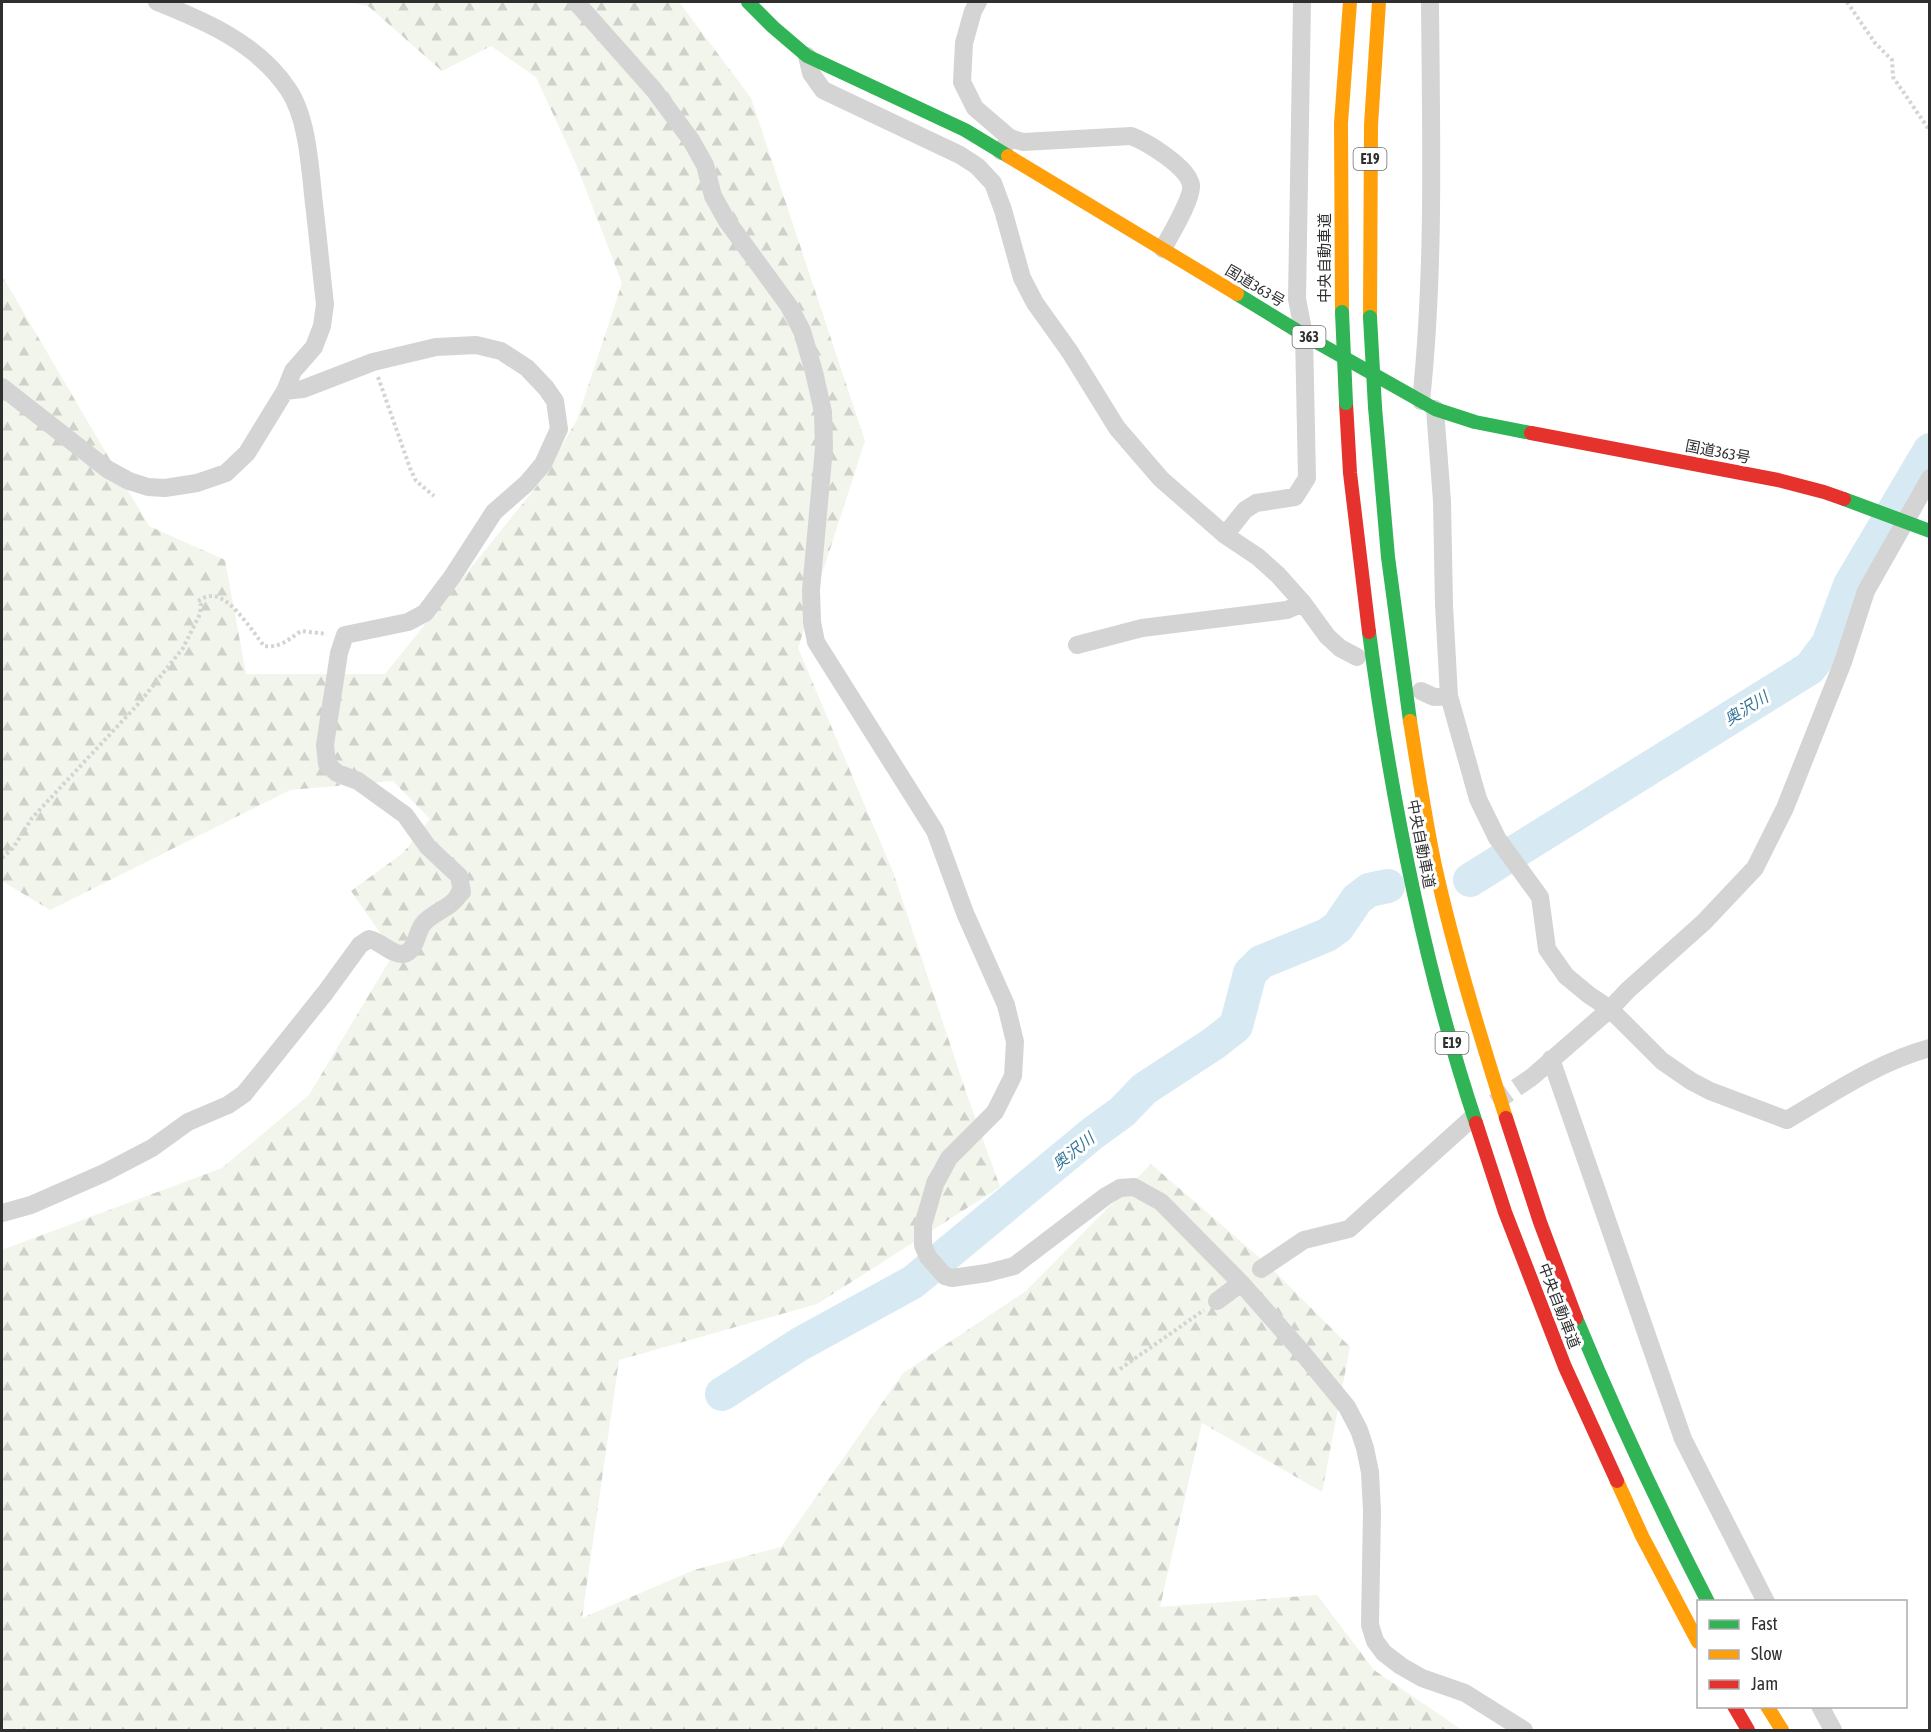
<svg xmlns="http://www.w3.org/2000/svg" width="1931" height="1732" viewBox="0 0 1931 1732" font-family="'Asap Condensed','Noto Sans JP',sans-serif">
	<defs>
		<pattern id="forest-firs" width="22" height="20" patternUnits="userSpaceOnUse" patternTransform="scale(1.5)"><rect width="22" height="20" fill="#f1f5eb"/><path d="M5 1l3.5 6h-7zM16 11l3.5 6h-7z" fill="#cfd2ca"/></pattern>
	</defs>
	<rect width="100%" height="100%" fill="#fff"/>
	<path fill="url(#forest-firs)" d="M347 2H679L751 98 865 441 798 648 893 872 966 1092 1000 1187 817 1304 619 1360 582 1618 694 1570 781 1547 903 1373 1026 1291 1151 1164 1268 1265 1350 1347 1322 1492 1202 1423 1160 1607 1317 1595 1374 1670 1462 1730H2V1250L222 1168 309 1095 394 953 351 891 403 853 430 819 393 781 290 790 50 910 2 881V282L4 279 149 526 225 560 246 674H385L541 481 577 420 622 283 576 164 536 77 491 46 442 71 368 6Z"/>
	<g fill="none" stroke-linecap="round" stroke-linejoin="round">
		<path stroke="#d7eaf4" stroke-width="34" d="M1470 880 1810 668 1828 644 1850 585 1930 450
			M722 1394 800 1344 913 1282 1093 1133 1122 1112 1144 1089 1213 1044 1236 1026 1250 973 1261 962 1327 935 1338 927 1357 899 1369 890 1388 886"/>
		<path stroke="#d5d5d5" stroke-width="18" stroke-dasharray="18 9" stroke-linecap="butt" d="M1494 1103 1532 1077"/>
		<path stroke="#d4d4d4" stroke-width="4" stroke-dasharray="3 3" stroke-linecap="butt" d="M1847 2 1875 43 1892 60 1893 77 1930 131
			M378 377 410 468 416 481 434 496
			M2 858 13 848 32 818 140 702 183 648 200 614 201 605 198 601C202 599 206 596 211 596 230 595 253 632 264 646 280 648 288 640 301 631L327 634
			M1120 1369 1204 1310"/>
		<path stroke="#d4d4d4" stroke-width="18" d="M576 2 654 90 691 140 705 165 713 196 727 221 789 306 802 331 814 372 823 412 824 448 811 590 812 622 816 642 935 831 965 913 1006 1005 1015 1042 1013 1076 995 1112 949 1158 935 1184 923 1225V1245L928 1257 945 1276 952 1278 987 1273 1014 1266 1106 1196 1120 1188 1134 1187 1161 1202 1241 1283 1301 1351 1347 1407 1359 1430 1365 1448 1370 1472 1372 1511 1370 1625 1375 1641 1384 1653 1401 1666 1422 1678 1465 1693 1524 1730
			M978 2 973 11 964 43 962 82 975 108 1010 138
			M807 56 811 73 823 90 960 155 977 166 993 183 1003 210 1022 278 1035 303 1070 352 1117 428 1161 479 1225 535 1258 557 1278 575 1303 603 1327 636 1340 648 1357 657
			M1001 151 1010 138 1023 142 1131 136C1147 142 1188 167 1191 185 1193 198 1169 237 1163 249
			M2 387 107 469 129 481 148 487 165 488 197 483 226 473 247 453 285 391 293 371 314 347 322 326 325 304C321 270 318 237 314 204 310 169 308 118 288 89 257 43 205 21 157 2
			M1421 401C1435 268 1431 135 1430 2
			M1435 409 1442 501 1444 605 1449 696 1478 799 1497 838 1540 897 1547 949 1566 976 1589 995 1610 1009 1662 1061 1691 1081 1710 1091 1787 1120C1833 1093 1878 1062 1930 1048
			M1225 535 1245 510 1256 503 1295 497 1307 478 1304 335 1297 299 1302 2
			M1077 645 1142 628 1287 610 1303 603
			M1421 691 1434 697 1449 696
			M1551 1059 1683 1439 1766 1602
			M1532 1077 1610 1009 1628 990 1704 922 1755 868 1785 808 1843 662 1866 591 1930 478
			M2 1213 31 1205 104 1173 152 1148 188 1122 228 1105 244 1094 325 993 360 945 369 939C380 941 392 955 403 954 416 952 416 933 423 924 430 915 444 910 453 902 456 899 459 895 462 892L459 876 428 847 405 815 358 781 337 773 327 764 325 745 339 653 345 635 408 622 425 613 452 577 494 512 527 483 543 464 559 429 555 401 546 388 527 368 501 351 476 345 436 347 373 362 303 389 285 391
			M1261 1269 1304 1240 1349 1229 1472 1118
			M1217 1301 1241 1283
			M1820 1706 1833 1730"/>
		<path stroke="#30b455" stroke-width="14" d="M748 2 773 27 807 56 965 130 1008 156
			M1237 294 1304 335 1435 409 1475 422 1531 433
			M1375 407 1388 557 1410 721
			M1844 499 1930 531
			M1369 632C1391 798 1423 964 1476 1123
			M1576 1318C1616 1415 1660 1509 1708 1602"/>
		<path stroke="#ff9f0a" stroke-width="14" d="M1008 156 1237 294
			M1342 312 1341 123 1350 2
			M1370 317 1371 125 1379 2
			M1410 721C1418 770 1425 818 1435 866 1454 951 1480 1035 1506 1118
			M1617 1481 1642 1536 1698 1642
			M1767 1706 1782 1730"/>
		<path stroke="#e5322d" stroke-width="14" d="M1346 403 1350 473 1369 632
			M1531 433 1778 480 1824 492 1844 499
			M1506 1118 1540 1222 1576 1318
			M1476 1123 1505 1212 1565 1367 1617 1481
			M1734 1706 1748 1730"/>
		<path stroke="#30b455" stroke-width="14" d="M1342 312 1346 403
			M1370 317 1375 407"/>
	</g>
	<g text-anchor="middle" stroke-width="6" stroke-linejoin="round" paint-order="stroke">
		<g fill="#fff" stroke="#6d6d6d" stroke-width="1.5">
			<rect x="1353.5" y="148" width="33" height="22" rx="4.5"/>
			<rect x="1292.5" y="326" width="33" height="22" rx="4.5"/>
			<rect x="1435.5" y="1032" width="33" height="22" rx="4.5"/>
		</g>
		<g font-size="14" font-weight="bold" fill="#2f2f2f">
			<text x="1370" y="164">E19</text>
			<text x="1309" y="342">363</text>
			<text x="1452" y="1048">E19</text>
		</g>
		<g font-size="15" fill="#2f2f2f" stroke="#fff">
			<text transform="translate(1325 258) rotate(-90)" y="5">中央自動車道</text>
			<text transform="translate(1255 286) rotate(31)" y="5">国道363号</text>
			<text transform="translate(1718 452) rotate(11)" y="5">国道363号</text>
			<text transform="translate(1421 844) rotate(79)" y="5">中央自動車道</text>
			<text transform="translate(1559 1306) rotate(69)" y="5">中央自動車道</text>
		</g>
		<g font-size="16" font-style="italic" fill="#357698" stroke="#fff">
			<text transform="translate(1746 708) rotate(-32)" y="6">奥沢川</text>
			<text transform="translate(1073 1151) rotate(-39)" y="6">奥沢川</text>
		</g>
	</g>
	<rect width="1931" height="1732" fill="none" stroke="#2f2f2f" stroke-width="6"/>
	<rect x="1697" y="1600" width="210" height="108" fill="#ffffff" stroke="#acacac" stroke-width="1.5"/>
	<rect x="1709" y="1620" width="30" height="9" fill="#30b455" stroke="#acacac" stroke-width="1.5"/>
	<text x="1751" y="1630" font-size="18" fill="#2f2f2f">Fast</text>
	<rect x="1709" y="1650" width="30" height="9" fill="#ff9f0a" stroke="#acacac" stroke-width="1.5"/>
	<text x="1751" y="1660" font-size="18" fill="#2f2f2f">Slow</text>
	<rect x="1709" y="1680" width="30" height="9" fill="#e5322d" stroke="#acacac" stroke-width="1.5"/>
	<text x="1751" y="1690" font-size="18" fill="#2f2f2f">Jam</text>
</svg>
